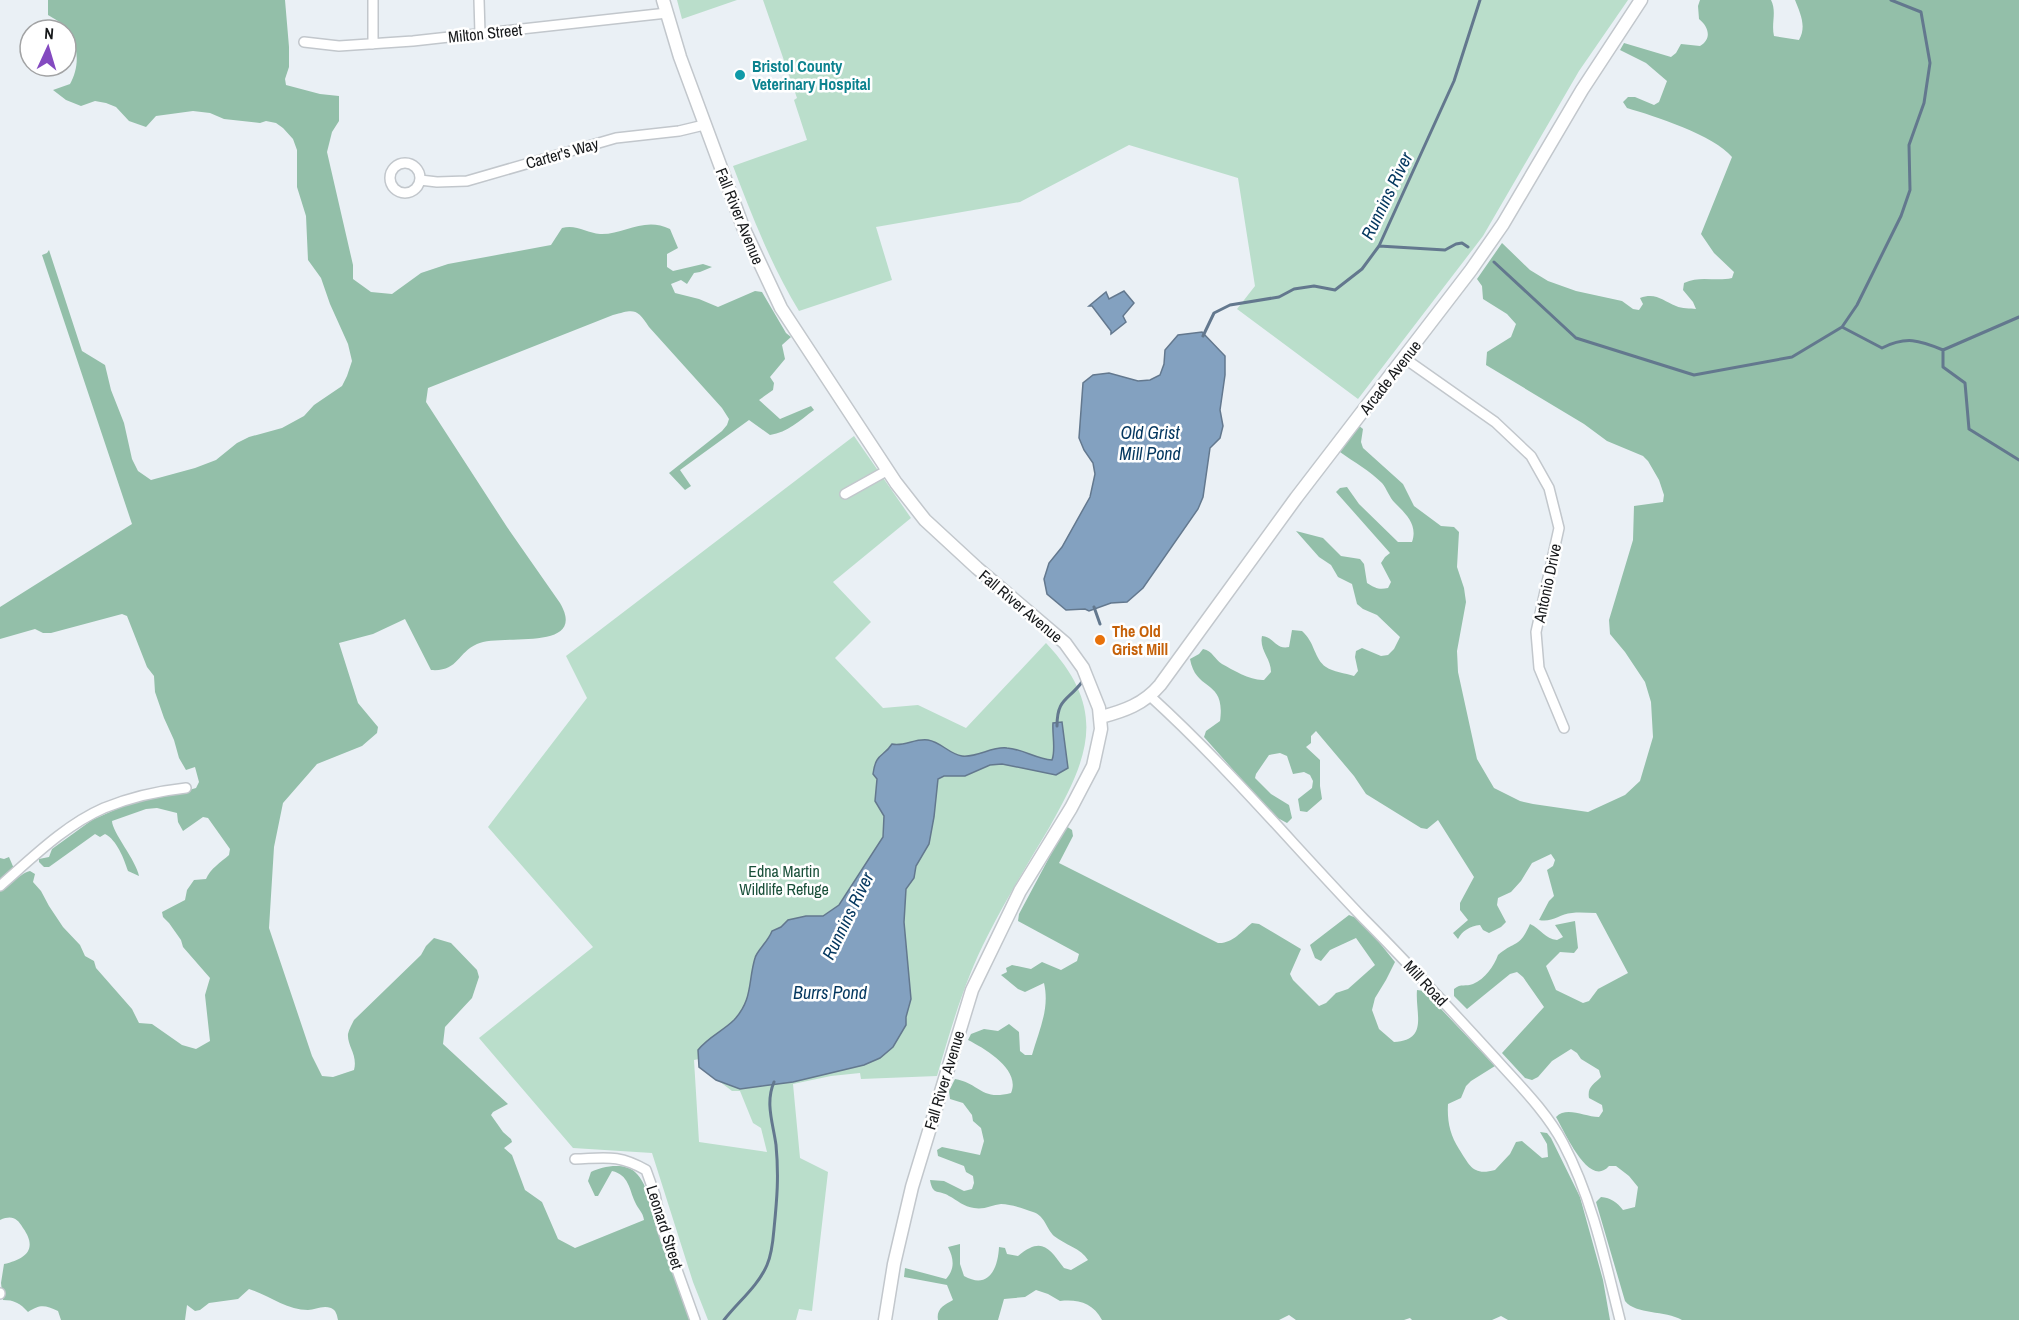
<svg xmlns="http://www.w3.org/2000/svg" width="2019" height="1320" viewBox="0 0 2019 1320" font-family="'Archivo Narrow',sans-serif">
	<rect width="100%" height="100%" fill="#eaf0f5"/>
	<path fill="#badecb" fill-rule="evenodd" d="M677 0H737L682 19Z
		M763 0H1628L1579 71 1483 236 1358 399 1237 309 1255 286 1238 178 1129 145 1020 202 876 227 892 280 799 311C771 265 752 216 733 166L807 140 794 100 797 98Z
		M854 436 911 518 833 582 871 622 835 658 883 708 918 705 966 728 1046 643C1109 710 1089 757 1049 828 1028 863 1007 898 988 935 965 979 951 1028 937 1076L861 1079 860 1073 831 1076 793 1084 800 1158 828 1172 812 1311 799 1309 796 1320H708L693 1282 652 1153 573 1148 479 1038 593 947 488 827 587 698 566 656ZM699 1059 706 1071 732 1091H740L753 1123 761 1128 767 1152 699 1142 694 1060Z"/>
	<path fill="#93bfa9" d="M48 0H285L289 47V67L285 79 286 85 320 94 339 96V121L332 132 327 152 353 265V279L371 292 392 294 421 273 448 264 551 245 562 228C576 224 587 233 600 234 624 235 644 216 670 229L678 248 667 254V267L673 271 703 264 712 267 700 272 694 273 687 284 681 280 671 284 675 293 699 299 718 307 755 291 762 292 786 333 791 337 782 345 785 359 770 377 774 383 773 390 759 400 780 419 811 406 814 410C799 421 788 432 770 435L749 420 680 470 691 486 685 490 669 473 722 431 727 425 729 419 722 408 649 327C637 308 634 309 613 315L428 388 426 402 507 527 560 603C589 653 500 633 477 644 457 653 458 672 431 670L405 619 373 634 339 643 358 703 378 727 377 733 362 746 317 764 283 803 274 847 269 928 312 1056 322 1076 333 1077 354 1070C358 1055 347 1046 348 1034 349 1029 352 1024 354 1020L421 955 426 946 434 938 451 943 477 970 479 977 472 998 445 1027 443 1044 508 1104 493 1112 491 1115 503 1132 511 1139 512 1142 504 1148 512 1155 525 1190 542 1202 558 1239 575 1248 644 1220C643 1212 638 1209 635 1202 629 1189 629 1175 612 1171L598 1196H595L588 1181 591 1172C602 1166 625 1162 635 1172 649 1185 650 1208 656 1224 668 1256 681 1288 693 1320H338C337 1315 336 1310 331 1308 322 1305 315 1310 308 1310 287 1310 268 1295 249 1289L238 1299 209 1303 200 1310 195 1311 187 1305 185 1320H61L58 1311C45 1305 40 1304 28 1312 20 1303 14 1300 3 1300L1 1283 4 1264C26 1259 38 1249 23 1228 17 1218 12 1215 0 1220V858L4 859 9 857 15 871 12 879C19 879 23 872 30 871L35 874 33 882 41 891 49 906 63 927 80 945 85 956 94 961 96 968 132 1009 139 1023 152 1024 182 1045 196 1049 210 1041 205 995 210 978 183 947 181 940 169 923 163 917 162 912 185 900 187 890 194 880 206 879C210 869 221 862 229 855L230 849 208 818 203 817 183 831 178 822 177 813 157 808 146 809 112 821C112 832 136 860 139 876L128 871C124 859 117 840 105 834L100 837 95 834 49 867H44L39 862V859L49 857 52 849 92 820 119 808 122 802 189 790 196 788 199 782 195 767 186 770 179 758 174 740 164 718 155 692 154 676 147 667 127 616 122 614 51 633H43L35 629 0 639V607L132 524 42 255 47 253 49 250 82 351 105 365 111 390 124 423 132 459 138 471 151 480 195 468 216 460 237 443 249 437 282 428 304 416 314 405 342 386 347 376 352 361 348 344 330 304 321 278 308 260 306 216 297 187V150L293 139 283 128 276 123 266 121 260 123 224 119 210 113 193 111 156 116 146 127 129 121 116 107 106 103 95 101 81 106 66 100 53 90 70 84C78 70 80 51 70 36 66 30 65 31 63 24L48 15Z
		M1700 0H1771C1777 12 1771 23 1774 36L1799 40C1807 26 1800 13 1795 0H2019V1320H1682C1665 1310 1636 1315 1625 1301L1596 1202 1601 1197C1611 1198 1617 1202 1623 1210L1635 1207 1638 1187 1629 1176 1616 1166H1609C1589 1189 1565 1132 1556 1117 1567 1106 1584 1117 1599 1117L1603 1111 1602 1105 1589 1098C1587 1087 1594 1084 1601 1077L1599 1070 1581 1059 1577 1053 1571 1049 1552 1061 1538 1077 1532 1080 1525 1078 1502 1053 1544 1007 1523 977 1517 972 1510 974 1467 1009 1454 996V989C1461 983 1466 987 1473 984 1485 979 1494 966 1498 955 1515 940 1519 949 1530 924 1541 929 1545 939 1557 940L1563 937 1555 925 1575 921 1578 948 1574 953 1560 952 1546 966 1556 990 1583 1003 1589 1001 1598 989 1628 973 1596 913C1588 913 1580 912 1572 913 1559 914 1552 923 1539 920L1549 901 1554 896 1547 870 1553 866 1555 860 1551 854 1532 863 1521 881 1511 892 1498 898 1497 905 1506 922 1501 927 1489 933 1483 930 1480 925C1470 926 1462 931 1458 939L1453 933 1468 920 1460 910V903L1474 877 1438 820 1427 829 1421 828 1366 794 1354 776 1316 731 1311 736V743L1306 747 1320 760V786L1322 799 1307 812 1300 811 1298 799 1312 788 1313 781 1310 775 1304 772 1293 774 1287 756 1280 753 1269 755 1256 774 1255 778 1271 794 1289 805 1292 818 1287 823 1274 816 1204 737 1206 731 1220 721C1226 678 1196 693 1190 659L1199 654 1203 649C1213 651 1214 659 1222 664 1233 670 1251 681 1264 680L1271 672C1271 658 1259 650 1262 636 1274 637 1276 650 1289 647L1292 630 1302 631C1315 642 1314 659 1326 667 1333 672 1345 673 1354 676L1358 671 1355 657 1356 651 1362 648 1381 656 1388 655 1394 649 1400 637 1377 615 1363 609 1357 604 1352 584 1338 577 1331 565 1319 557 1296 531 1323 538 1341 556 1360 559 1364 564 1367 583C1375 588 1379 590 1388 588L1391 582 1381 563 1385 557 1390 553 1336 492 1340 488 1347 487 1359 504 1398 542H1412C1418 525 1406 514 1395 503 1389 497 1387 489 1382 483 1370 471 1354 462 1340 452L1358 425 1363 429 1361 442 1363 448 1403 484 1414 506 1441 526 1454 527 1459 532 1457 567 1464 588 1466 602 1457 651 1458 672 1477 759 1494 788 1520 801 1533 804 1588 812 1625 795 1640 781 1653 737 1651 702 1645 682 1625 652 1610 634 1609 620 1633 540 1634 506 1663 502 1664 495 1659 480 1648 461 1643 456 1607 441 1584 424 1486 365 1487 352 1511 337 1516 324 1507 314 1483 299 1482 286 1477 279 1502 243 1530 270 1548 281 1576 291 1622 301 1633 309 1639 310 1643 304 1640 298C1656 292 1663 301 1676 306 1682 309 1690 308 1696 309L1693 302 1683 290 1684 283C1701 275 1715 282 1732 278L1734 272 1714 253 1701 234 1732 157C1714 135 1654 116 1627 108L1623 102 1628 97H1635L1654 105 1659 102 1667 81 1646 63 1620 50 1624 43 1671 57 1676 53 1681 44 1700 46C1712 39 1709 27 1699 19L1698 6Z
		M1066 826 1072 830 1073 836 1059 863 1218 943C1232 944 1242 931 1252 923L1259 924 1301 949 1290 974 1293 980 1319 1006 1326 1003 1336 993 1348 989 1375 965 1356 938 1330 950 1321 961 1315 958 1310 945 1349 915 1361 920 1395 962 1386 980 1375 998 1372 1010 1379 1029 1394 1042C1429 1040 1415 1014 1417 990L1424 991 1495 1066 1471 1081 1466 1086 1461 1098 1448 1104C1447 1121 1450 1135 1459 1149 1470 1166 1473 1176 1495 1170L1510 1154 1516 1142 1522 1141 1542 1158 1548 1157 1547 1144 1540 1132 1547 1133 1551 1138 1580 1197 1603 1280 1610 1320H1508L1501 1316 1492 1320H1412L1410 1318 1404 1320H1296L1289 1315 1279 1320H1102C1093 1303 1078 1299 1060 1301L1048 1294 1036 1290 1025 1297 1004 1299 998 1320H938C936 1309 944 1305 953 1300L947 1285 904 1277 905 1268 946 1279C955 1269 954 1259 948 1247L960 1244V1264L964 1276C989 1290 998 1268 999 1247L1005 1248 1007 1254 1018 1256C1042 1236 1049 1248 1064 1268L1071 1270 1088 1260C1081 1248 1065 1245 1054 1236 1046 1228 1045 1216 1033 1212 1024 1209 1011 1204 1001 1204 992 1205 984 1210 974 1208 964 1207 957 1200 949 1196 939 1189 933 1197 930 1180L944 1181 964 1191 972 1189 974 1183 973 1176 966 1172 964 1166 938 1156 937 1150 942 1147 980 1155 984 1141 981 1128 973 1121 972 1115 963 1103 950 1099 949 1091 955 1079C980 1083 980 1101 1011 1093 1021 1070 986 1049 968 1040L971 1034 984 1029 998 1031 1009 1024 1019 1032 1020 1051 1025 1055H1032C1039 1030 1050 1009 1044 983L1025 992 1018 989 1001 975 1007 972 1006 968 1012 965 1031 969 1042 962 1061 970 1077 961 1079 954 1018 921 1019 914Z"/>
	<path fill="#83a1c0" stroke="#63788e" stroke-width="1.5" d="M1124 291 1134 303 1123 316 1126 322 1111 334V331L1092 306H1089L1106 292 1109 299Z
		M1202 332 1225 356V375L1220 410 1223 426 1220 438 1210 448 1203 497 1198 509 1143 588 1127 602 1111 603 1089 611 1085 609 1066 610 1047 594 1044 579 1049 563 1062 547 1090 497 1095 474 1093 463 1084 450 1079 438 1083 383 1093 375 1109 373 1138 381 1150 380 1160 375 1164 364 1165 350 1178 335Z
		M1062 722 1068 768 1056 775 1002 764 990 765 965 776H944L938 779 934 817 929 844 916 866 914 878 906 889 904 922 911 999 906 1017V1025L893 1047 880 1058 864 1065 793 1082 740 1089 716 1080 699 1067 698 1050C708 1037 723 1031 734 1020 753 1000 748 981 755 958 757 950 768 942 772 931L781 927 788 920 806 916H823L839 905 883 837 884 816 875 801 877 779 873 774C876 752 883 758 892 744 904 747 915 738 928 740 941 742 949 754 962 756 977 758 992 746 1007 748 1023 749 1036 759 1052 760 1056 750 1052 734 1053 723Z"/>
	<g fill="none" stroke-linecap="round" stroke-linejoin="round">
		<path stroke="#63788e" stroke-width="3" d="M1379 246 1445 250 1456 244 1462 243 1468 247
			M1494 262 1576 338 1694 375 1792 357 1842 327 1857 305 1901 216 1910 190 1909 145 1924 103 1930 63 1921 12 1891 0
			M1842 327 1882 348C1906 336 1919 340 1943 350L2019 317
			M1203 336 1214 313 1230 305 1279 297 1294 289 1314 286 1335 290 1362 269 1379 246 1454 81 1480 0
			M1943 350V367L1965 383 1969 429 2019 460
			M1094 607 1100 624
			M1057 726C1057 698 1068 701 1082 682L1081 676
			M724 1320C738 1302 758 1286 767 1265 772 1254 773 1241 774 1229 777 1199 779 1176 776 1145 773 1123 765 1103 774 1082"/>
		<defs>
			<path id="minor" d="M479 0 480 33
				M304 42 339 46 413 41 667 13
				M373 44V0
				M390 178a15 15 0 1 1 30 0a15 15 0 1 1-30 0Z
				M420 180 437 182 467 181 616 138 679 131 704 125
				M1404 358 1495 422 1531 456 1549 488 1559 528 1536 632 1539 668 1564 728
				M845 494 888 470
				M1150 696C1227 766 1292 844 1364 919 1409 964 1452 1011 1495 1058 1519 1085 1546 1111 1563 1143 1592 1198 1605 1260 1620 1320
				M0 886C32 858 65 825 104 808 131 797 158 791 186 788
				M575 1159C606 1158 618 1154 646 1170L655 1195 662 1228 695 1320
				M0 1294V1293"/>
			<path id="secondary" d="M663 0 680 57 743 227 781 308 896 483 925 520 977 568 1065 643 1083 668 1099 708 1101 729 1093 766 1071 808 1020 891 972 990 912 1187 894 1264 885 1320
				M1101 717C1124 711 1144 704 1160 685L1296 498 1471 270 1503 224 1582 90 1641 0"/>
		</defs>
		<use href="#minor" stroke="#c2c7cc" stroke-width="12"/>
		<use href="#secondary" stroke="#c2c7cc" stroke-width="15"/>
		<use href="#minor" stroke="#fff" stroke-width="9"/>
		<use href="#secondary" stroke="#fff" stroke-width="12"/>
	</g>
	<circle fill="#0f9aa8" stroke="#fff" stroke-width="2" cx="740" cy="75" r="6"/>
	<circle fill="#e8710a" stroke="#fff" stroke-width="2" cx="1100" cy="640" r="6"/>
	<g text-anchor="middle" stroke-width="5" stroke-linejoin="round" paint-order="stroke">
		<g font-size="16" fill="#17191b" stroke="#fff">
			<text transform="translate(485 33) rotate(-6)" y="6">Milton Street</text>
			<text transform="translate(562 153) rotate(-16)" y="6">Carter's Way</text>
			<text transform="translate(740 216) rotate(68)" y="6">Fall River Avenue</text>
			<text transform="translate(1390 377) rotate(-52)" y="6">Arcade Avenue</text>
			<text transform="translate(1547 583) rotate(-78)" y="6">Antonio Drive</text>
			<text transform="translate(1021 606) rotate(40)" y="6">Fall River Avenue</text>
			<text transform="translate(1426 983) rotate(47)" y="6">Mill Road</text>
			<text transform="translate(944 1080) rotate(-73)" y="6">Fall River Avenue</text>
			<text transform="translate(665 1227) rotate(72)" y="6">Leonard Street</text>
		</g>
		<g font-size="16" font-weight="bold" fill="#0d838f" stroke="#fff" text-anchor="start">
			<text x="752" y="72">Bristol County<tspan x="752" dy="18">Veterinary Hospital</tspan></text>
		</g>
		<g font-size="16" font-weight="bold" fill="#c56008" stroke="#fff" text-anchor="start">
			<text x="1112" y="637">The Old<tspan x="1112" dy="18">Grist Mill</tspan></text>
		</g>
		<g font-size="16" fill="#194f39" stroke="#fff">
			<text x="784" y="877">Edna Martin<tspan x="784" dy="18">Wildlife Refuge</tspan></text>
		</g>
		<g font-size="18" font-style="italic" fill="#04375f" stroke="#fff">
			<text transform="translate(1387 196) rotate(-64)" y="6">Runnins River</text>
			<text x="1150" y="439">Old Grist<tspan x="1150" dy="21">Mill Pond</tspan></text>
			<text transform="translate(848 916) rotate(-64)" y="6">Runnins River</text>
			<text x="830" y="999">Burrs Pond</text>
		</g>
	</g>
	<g transform="translate(48 48) rotate(4)"><circle r="28" fill="#ffffff" stroke="#a2a3a4" stroke-width="1.5"/>
	<path d="M0-4.5L10 22L0 15L-10 22Z" fill="#844ac0"/>
	<text y="-9" font-size="16" font-weight="bold" text-anchor="middle" fill="#17191b">N</text>
	</g>
</svg>
